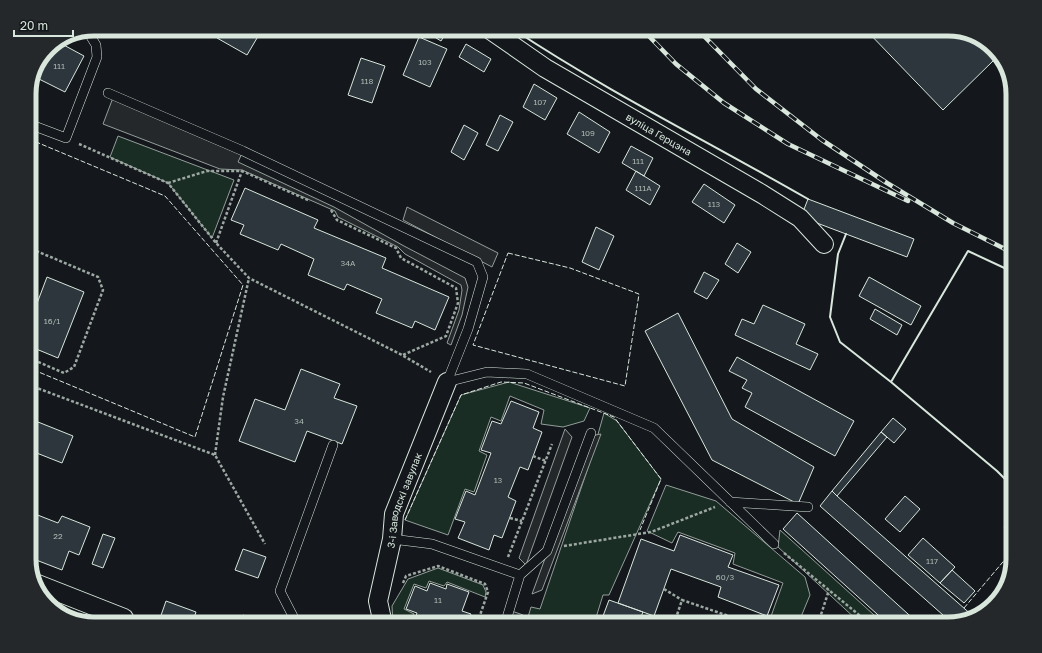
<svg xmlns="http://www.w3.org/2000/svg" width="1042" height="653" viewBox="0 0 1042 653" font-family="'Golos Text',sans-serif">
	<rect width="100%" height="100%" fill="#14181c"/>
	<path fill="#1a2d24" stroke="#939e99" d="M118 136 234 180 212 238 168 183 110 157Z
		M509 382 590 408 584 421 563 427 541 424 544 410 510 396 501 421 491 417 479 451 487 455 474 492 465 489 448 535 405 520 461 395Z
		M604 413 617 421 661 479 609 595H603L594 624H526L531 607 540 609 591 459Z
		M666 485 716 501 805 577 810 595 798 624H777L770 619 783 583 733 564 735 553 678 532 672 543 647 531Z
		M780 530 884 624H858V621L778 547Z
		M438 568 483 585 486 592 485 597 447 582 444 586 429 581 426 588 414 584 404 609 414 614 410 624H393L392 606 408 579Z"/>
	<path fill="#24282b" stroke="#939e99" d="M114 95 243 151 238 162 334 207 404 246 465 278 468 287 462 315 451 345 447 343 459 310 462 290 461 285 405 254 398 247 338 217 335 211 242 170 220 169 103 124Z
		M407 207 498 253 492 267 403 220Z
		M565 429 572 437 526 565 519 558Z
		M601 434 542 590 532 594 590 436Z
		M509 610 523 615 520 624H505Z"/>
	<path fill="#2c363c" stroke="#d8e6dc" d="M222 29H253L260 33 247 55 217 38Z
		M424 29H448L441 41 423 30Z
		M604 29H623L614 38Z
		M865 29H948L970 35 994 60 943 110Z
		M419 37 447 49 430 87 403 75Z
		M60 43 84 56 65 92 35 77 48 48Z
		M466 44 491 59 484 72 459 57Z
		M361 58 385 66 372 103 348 95Z
		M534 84 557 98 545 120 523 107Z
		M579 112 610 132 599 153 567 134Z
		M500 115 513 122 498 151 486 145Z
		M464 125 478 133 464 160 451 152Z
		M631 146 653 158 644 176 622 163Z
		M636 171 660 186 650 205 626 190Z
		M704 184 735 205 724 223 692 202Z
		M245 188 318 220 314 228 386 258 382 268 449 297 435 330 415 321 412 328 376 313 382 299 347 284 344 290 308 275 314 259 281 244 278 250 240 234 244 225 231 220Z
		M808 199 914 239 907 257 801 217Z
		M596 227 614 236 599 270 582 262Z
		M737 243 751 252 738 273 725 264Z
		M704 272 719 280 707 299 694 292Z
		M47 277 84 292 58 358 29 346V325L33 316 29 314V303L36 306Z
		M869 277 921 306 911 325 859 296Z
		M763 305 805 324 796 344 818 354 810 370 735 335 742 319 754 324Z
		M875 309 902 325 897 335 870 319Z
		M678 313 732 419 814 467 798 504 712 460 645 331Z
		M737 357 854 421 835 456 745 407 752 393 742 388 747 380 729 371Z
		M301 369 340 384 334 398 357 406 342 444 307 431 295 462 239 441 255 399 285 410Z
		M511 401 539 412 533 428 542 432 528 470 520 467 508 497 516 501 502 538 494 535 489 550 458 538 465 522 455 519 466 491 475 495 491 453 481 450 492 421 501 424Z
		M893 418 906 429 894 443 881 432Z
		M38 422 73 436 62 463 29 450V444Z
		M881 432 887 437 837 496 832 491Z
		M832 491 837 496 974 617 952 623 820 506Z
		M905 496 920 509 900 532 885 519Z
		M797 513 919 624H888L783 529Z
		M35 514 58 523 62 516 90 527 79 555 69 551 62 570 31 558 36 546 29 543V528Z
		M1013 517V537L1004 528Z
		M103 534 115 538 103 568 92 564Z
		M680 535 733 555 728 567 779 585 767 616 718 597 721 587 671 569 654 616 618 603 641 539 674 551Z
		M923 538 955 567 940 583 908 555Z
		M243 549 266 557 258 578 235 570Z
		M952 570 975 591 964 603 940 583Z
		M430 583 446 589 447 584 469 592 462 611 471 614 467 624H413L417 613 406 609 415 586 427 591Z
		M609 600 643 612 638 624H600Z
		M166 601 196 612 193 621 201 624H158Z
		M243 615 260 622 259 624H239Z
		M345 618 357 623 358 624H343Z"/>
	<g fill="none" stroke-linecap="round" stroke-linejoin="round">
		<defs>
			<path id="lane" d="M108 93 243 151 477 262 483 277 468 329 447 382
				M29 124 66 138 97 57 96 45 88 32
				M447 382 487 372 527 374 654 428 774 544
				M730 502 808 507
				M392 539 432 544 520 575 505 624
				M520 575 547 551 591 433
				M297 624 280 591 333 445"/>
			<g id="street">
				<path id="s1" d="M489 29 545 68 762 194 800 218 824 244"/>
				<path d="M35 583 124 618"/>
				<path id="s2" d="M383 624 378 601 392 539 394 514 447 382"/>
			</g>
		</defs>
		<use href="#lane" stroke="#d8e6dc" stroke-width="10"/>
		<use href="#street" stroke="#d8e6dc" stroke-width="20"/>
		<path stroke="#9da8a2" stroke-width="2.5" stroke-dasharray="3 2" stroke-linecap="butt" d="M79 144 168 183 216 243 249 278 402 355 431 372
			M168 183 207 171H242L310 201
			M331 210 337 220 396 248 401 258 456 288 458 303 446 336 403 355
			M216 243 242 171
			M29 358 64 373 74 367 103 290 98 277 34 250
			M29 385 215 455 265 544
			M215 455 223 397 249 278
			M533 456 546 461
			M510 518 522 521
			M564 546 651 532 715 507
			M784 553 870 624
			M508 557 552 444
			M403 583 406 576 438 566 485 584 488 592 477 624
			M664 589 682 600
			M674 624 682 600 752 624
			M818 624 829 590"/>
		<use href="#lane" stroke="#14181c" stroke-width="9"/>
		<use href="#street" stroke="#14181c" stroke-width="18"/>
		<defs>
			<path id="rail" d="M642 29 676 64 724 103 788 144 908 201
				M697 29 756 89 822 140 887 183 953 223 1013 253"/>
		</defs>
		<use href="#rail" stroke="#d8e6dc" stroke-width="4.5"/>
		<use href="#rail" stroke="#14181c" stroke-width="3" stroke-dasharray="9" stroke-linecap="butt"/>
		<path stroke="#d8e6dc" stroke-width="1" stroke-dasharray="5 2" stroke-linecap="butt" d="M29 139 165 196 243 285 195 437 29 368
			M508 253 570 268 639 294 625 386 473 345Z
			M405 520 461 395 501 382 524 383 614 417 617 421 661 479 640 530
			M964 608 1013 550"/>
		<path stroke="#d8e6dc" stroke-width="2" d="M513 29C608 92 709 142 808 199
			M846 234 838 254 830 317 840 342 891 382 997 471 1013 487
			M891 382 968 251 1013 272"/>
	</g>
	<g text-anchor="middle" stroke-width="3" stroke-linejoin="round" paint-order="stroke">
		<g font-size="8" fill="#adbab4">
			<text x="425" y="65">103</text>
			<text x="59" y="69">111</text>
			<text x="367" y="84">118</text>
			<text x="540" y="105">107</text>
			<text x="588" y="136">109</text>
			<text x="638" y="164">111</text>
			<text x="643" y="191">111А</text>
			<text x="714" y="207">113</text>
			<text x="348" y="266">34А</text>
			<text x="52" y="324">16/1</text>
			<text x="299" y="424">34</text>
			<text x="498" y="483">13</text>
			<text x="58" y="539">22</text>
			<text x="932" y="564">117</text>
			<text x="725" y="580">60/3</text>
			<text x="438" y="603">11</text>
		</g>
		<g font-size="10" fill="#d8e6dc" stroke="#14181c">
			<text dy="4" stroke="none"><textPath href="#s1" startOffset="200">вуліца Герцэна</textPath></text>
			<text dy="4" stroke="none"><textPath href="#s2" startOffset="128">3-і Заводскі завулак</textPath></text>
		</g>
	</g>
	<path d="M0 0H1042V653H0ZM94 36H948A58 58 0 0 1 1006 94V559A58 58 0 0 1 948 617H94A58 58 0 0 1 36 559V94A58 58 0 0 1 94 36Z" fill="#24282b" fill-rule="evenodd"/>
	<path fill="none" stroke="#d8e6dc" stroke-width="5" d="M94 36H948A58 58 0 0 1 1006 94V559A58 58 0 0 1 948 617H94A58 58 0 0 1 36 559V94A58 58 0 0 1 94 36Z"/>
	<path d="M14 30v6h59v-6" fill="none" stroke="#d8e6dc" stroke-width="2"/>
	<text x="20" y="30" font-size="12" fill="#d8e6dc" stroke="#14181c" stroke-width="3" paint-order="stroke">20 m</text>
</svg>
